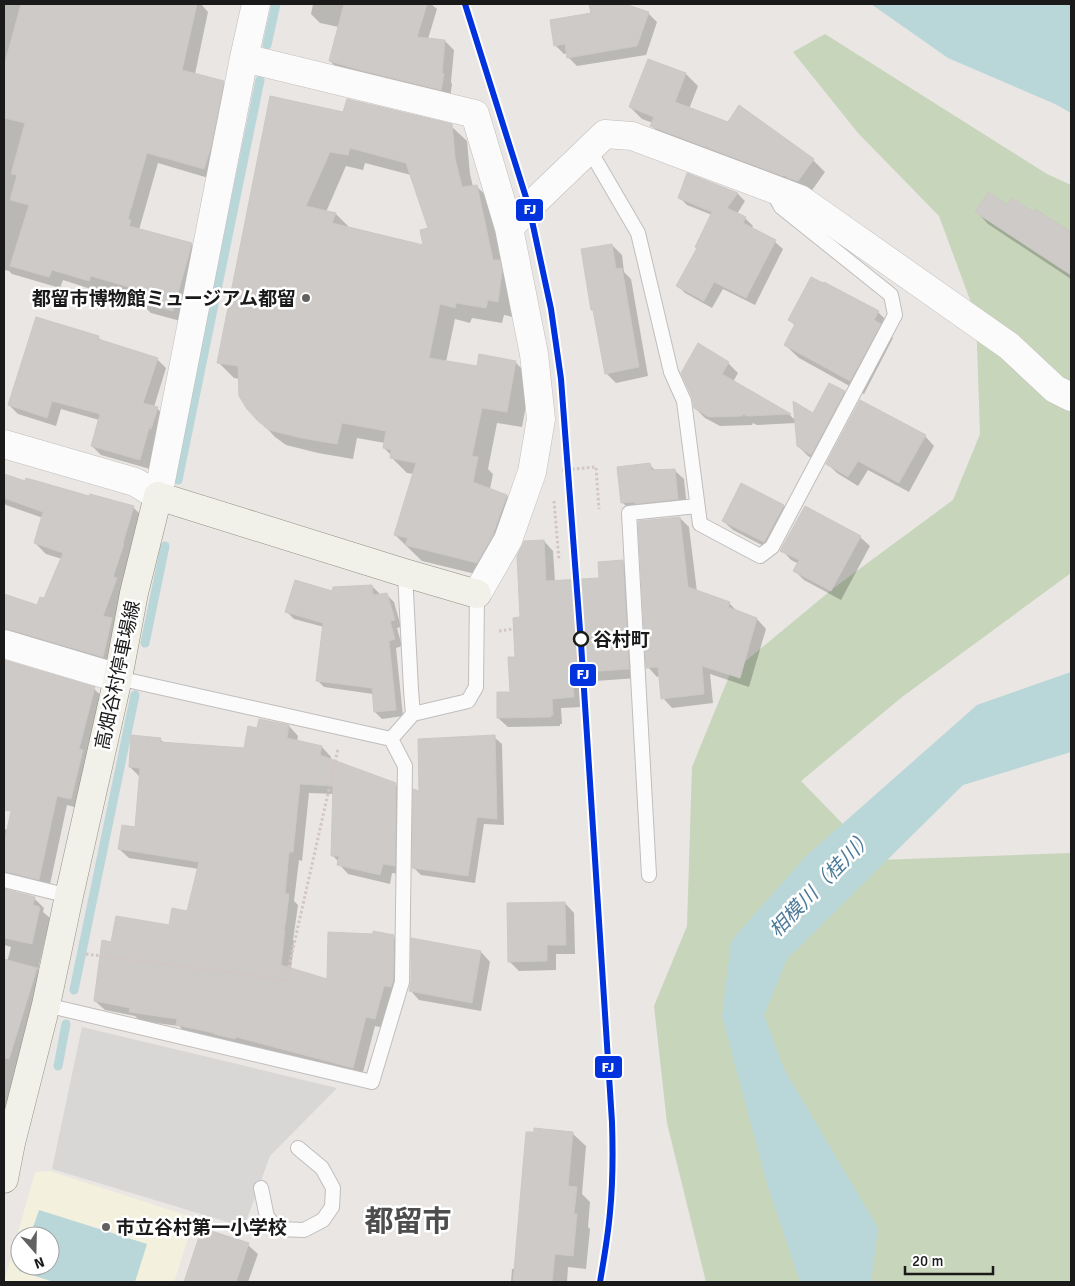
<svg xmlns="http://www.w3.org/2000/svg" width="1075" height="1286" viewBox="0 0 1075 1286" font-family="Signika,'Noto Sans JP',sans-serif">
	<rect width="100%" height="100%" fill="#e9e6e3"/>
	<path fill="#f3f0de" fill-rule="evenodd" d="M50 1171 195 1218 174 1282H4L35 1172ZM20 1236H50V1266H20Z"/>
	<path fill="#c7d5ba" d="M825 34 1047 174 1071 185V573L902 697 801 781 878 860 1071 853V1282H706L667 1123 654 1006 687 926 692 767 730 674 835 587 953 500 980 434 976 316 939 216 858 133 793 52Z"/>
	<path fill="#d9d7d6" d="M82 1027 337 1088 270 1156 244 1227 52 1169Z"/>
	<path fill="#b9d6d9" d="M871 4H1071V113L1055 104 948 58Z
		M1071 672V752L963 785 787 959 764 1015 784 1069 878 1228 871 1282H799V1279L768 1187 722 1017 731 941 806 856 977 705Z
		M39 1210 147 1244 135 1282H54L19 1271 21 1266H50V1236H30Z"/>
	<path fill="#0003" fill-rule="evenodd" d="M4 4H201L208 12 195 74 223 82 234 93 215 180 158 163 139 230 191 244 202 255 184 322 151 313 140 302 141 298 102 287 100 292 63 280 60 288 12 274 9 271 4 270Z
		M313 4H431L437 9 428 39 445 41 454 50 451 82 452 84 450 98 339 70 330 61 339 27 320 23 311 14Z
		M602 4H621L648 13 657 22 646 55 577 66 568 57V53L564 54 555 45 592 14 591 6Z
		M686 74 698 86 689 109 813 160 825 172 810 193 664 138 652 126 653 123 642 119 630 107Z
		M344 113 451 126 467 141 470 174 473 187H477L493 202 513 317 504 315 502 323 472 318 470 323 455 319 446 362 478 368 515 362 531 378 522 427 497 423 488 469 493 474 490 489 507 496 522 511 492 578 422 561 395 535 414 474 407 473 391 457V455L384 448 385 443 357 438 353 459 318 453 286 445 275 437 259 420 240 379 234 378 218 362ZM365 163 411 175 429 229 425 246 351 229 336 214 326 212 346 166 363 170Z
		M688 175 738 194 745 201 737 214 745 218 753 226 751 229 775 242 783 249 755 305 723 289 712 308 685 293 677 285 698 248 712 215 687 205 679 197Z
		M1008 207 1063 232 1071 238V279L988 224 977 212Z
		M612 245 622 255 624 272 631 279 648 376 616 383 606 373 594 311 593 310Z
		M878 312 892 326 888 333 893 338 864 394 799 358 785 345 796 326 789 320Z
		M98 337 102 341 157 359 166 368 154 407 157 408 166 418 150 469 101 455 92 446 99 420 61 409 56 426 18 414 9 405Z
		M699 345 728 363 738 373 733 382 790 415 796 421 814 414 844 392 853 402 821 463 808 456 798 446 796 423 757 425 753 423 752 425 720 426 705 418 695 408Z
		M925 436 934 446 909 492 868 470 858 486 837 473 828 464Z
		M649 464 656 471 674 470 684 479 687 508 632 512 622 502Z
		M4 475 26 483 133 507 144 518 114 667 4 644V594L38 606 45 600 62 559 46 554 35 543 43 518 6 505 4 503Z
		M742 485 784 506 793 515 773 551 733 530 723 521Z
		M680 518 689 527 697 592 729 603 738 612 757 619 766 629 749 687 710 674 713 703 672 708 663 698 660 676 657 677 648 667Z
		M860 537 870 546 841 600 804 580 795 571 799 564 791 560 782 550Z
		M544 541 553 551 555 582 600 579 622 562 632 571 638 678 581 682 582 707 561 708 562 724H560V726L508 727 498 718 511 693 521 618Z
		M372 586 379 593V595H387L394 602 401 627 397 628 402 646 396 648 403 716 382 719 375 712 373 694 324 687 317 680 324 627 294 619 287 612 333 592Z
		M4 662 94 689 105 699 81 809 67 805 49 889 8 884 5 889V891L34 898 44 908 43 912 50 918 38 970 47 980 23 1056 4 1112V974L11 947 4 945V829L8 830 17 789 4 785Z
		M260 720 289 726 298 736 297 742 322 747 331 757V760L395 784 405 794 404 875 392 873 390 884 348 874 339 864V862L332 855 334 794 309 793 302 861 299 860 294 901 298 905 293 940 294 941 291 969 328 981 393 936 403 946 402 991 384 1028 375 1026 362 1076 187 1034 179 1026 140 1021 135 1016 105 1010 95 1001 112 944 170 927 188 912 199 869 129 858 119 849 137 828 140 777 130 767 160 739 164 743 245 749 258 729Z
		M494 737 502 744 504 825 484 824 475 883 421 875 414 868 421 793Z
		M565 903 574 913 575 954H556V970L519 971 509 961Z
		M481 952 490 962 481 1011 419 1000 410 990Z
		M572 1133 586 1146 582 1194 590 1202 588 1227 590 1229 586 1269 568 1267 567 1282H511L512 1269H515Z
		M203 1230 248 1245 258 1254 248 1282H186Z"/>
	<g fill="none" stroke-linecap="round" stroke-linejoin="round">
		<path stroke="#b9d6d9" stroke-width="9" d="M267 45 276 4
			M178 480 260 80
			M145 643 165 546
			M74 990 135 695
			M58 1066 66 1024"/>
	</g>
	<path fill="#cecac8" stroke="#ccc8c5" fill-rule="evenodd" d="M21 4H197L182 70 224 81 211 147 204 169 147 153 128 219 131 220 129 226 192 243 173 311 139 302 142 291 91 276 89 281 52 270 49 277 10 266 29 205 10 200 17 175 11 174 25 123 4 118V66Z
		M344 4H427L417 37 445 40 442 73 444 74 441 90 356 69 329 61Z
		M589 4H625L649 12 637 46 567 58 565 44 554 46 550 20 591 13Z
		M648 59 686 73 675 102 728 122 739 105 814 159 798 181 788 178 784 175 783 176 650 126 654 117 629 107Z
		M270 96 343 112 347 99 452 124 455 158 462 187 477 185 493 260H500L502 271 498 302 488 300 486 308 456 303 455 308 440 304 429 358 477 366 479 354 516 361 507 412 482 408 472 456 478 457 473 482 507 495 492 537 477 563 405 545 408 538 394 535 416 463 390 458 391 450 383 448 386 431 342 423 337 444 301 438 269 430 258 421 247 409 239 396 238 366 217 363ZM350 148 406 163 428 228 420 230 423 245 332 223 336 213 306 206 330 152 348 155Z
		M687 173 738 193 727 208 746 217 743 223 776 240 746 298 714 282 704 301 676 286 697 248 695 247 712 212 678 198Z
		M988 192 1007 205 1012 198 1033 212 1035 209 1071 232V275L975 212Z
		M612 244 616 269 622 268 639 367 605 374 593 310H591L581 249Z
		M811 277 823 283 824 282 879 311 874 320 881 324 850 381 784 345 795 324 788 320Z
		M36 317 99 336 98 339 158 358 143 403 158 407 151 429 149 428 140 460 91 446 100 414 52 401 47 418 8 405Z
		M698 343 729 362 722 374 791 414 747 416 743 414 742 416 709 417 694 408 692 397 681 373Z
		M829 383 845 391 811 455 797 446 793 401 813 413Z
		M860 400 926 435 899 483 858 461 848 477 826 464Z
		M650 463 652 470 675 469 678 499 635 504V502L621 503 617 467Z
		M4 474 25 481 26 478 89 496 90 494 134 506 123 543 124 544 113 577 117 578 103 616 112 618 103 657 8 629H4V594L37 605 40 597 44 598 63 553 34 543 43 512 4 498Z
		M741 483 784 505 764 542 722 521Z
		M805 506 861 536 831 591 793 571 799 560 780 551Z
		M680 517 688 587 730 602 728 607 757 618 740 678 702 666 704 694 661 699 658 667 646 668 638 521Z
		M544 540 546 581 599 578 598 562 623 560 629 669 572 673 574 697 552 699 553 715H551V717L497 718V692H510L508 657H515L513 618 520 617 517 556 524 541Z
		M295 580 332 591 333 587 372 585 373 595 387 593 395 620 390 621 395 639 389 641 396 710 374 712 372 688 316 681 323 623 285 612Z
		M4 660 95 687 79 749 83 750 71 799 57 796 39 880 4 871V844L11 811 4 810Z
		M259 719 289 725 287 738 322 746 320 755 396 783 395 866 383 864 380 875 337 865 339 856H331L333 786 300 784 293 852H289L285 894H289L286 920 284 930H285L281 965 327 979 328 932 373 934V931L394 935 393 981 391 987 384 986 375 1019 366 1017 353 1068 236 1037 235 1039 214 1034V1033L176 1025 177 1019 129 1012 130 1008 94 1001 102 940 111 942 116 916 169 925 172 908 187 911 199 862 118 849 122 825 135 827 140 768 129 767 131 735 161 738 160 742 244 748 248 726 257 728Z
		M495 735 497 819 477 817 468 876 412 868 413 789 419 791 418 739Z
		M4 889 35 897 33 905 40 907 32 944 4 938Z
		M565 902 566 945H547V961L508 962 507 903Z
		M411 938 481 951 472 1003 409 991 411 982Z
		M4 959 37 968 9 1059 4 1058Z
		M534 1128 573 1132 568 1186 577 1187 574 1214H577L573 1256 555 1254 552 1282H513L526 1132H534Z
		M202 1228 249 1243 236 1282H184Z"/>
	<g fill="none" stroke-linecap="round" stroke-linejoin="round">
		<defs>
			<path id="service" d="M589 149 638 233 671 372 684 401 700 524 760 556 772 547 895 315 891 295 781 207 772 190
				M413 714 468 701 476 687 477 594
				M391 739 413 714 411 690 405 573
				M649 875 629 513 697 506
				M4 880 69 896
				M46 1005 372 1082 402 982 405 766 391 739 118 678
				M261 1188 267 1217 278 1229 304 1230 323 1220 332 1207 333 1188 322 1168 298 1148"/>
			<path id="minor" d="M244 58 475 114 509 228 534 354 541 419 532 472 508 540 477 594
				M509 228 529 207 605 134 632 136 800 199 1009 346 1055 389 1071 397
				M4 444 135 482 158 496 244 58 256 4
				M4 644 118 678"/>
			<path id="secondary" d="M4 1179 11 1143 46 1005 69 896 118 678 134 593 158 496 405 573 477 594"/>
		</defs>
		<use href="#service" stroke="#c0bebd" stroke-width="16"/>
		<use href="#minor" stroke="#c0bebd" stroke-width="29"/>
		<use href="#secondary" stroke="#90907d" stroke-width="29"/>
		<path stroke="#d3c5c5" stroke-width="3" stroke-dasharray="2.5 2.5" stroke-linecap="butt" d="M562 470 596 467 599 509
			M554 501 559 560
			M499 631 513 629
			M86 954 286 980 338 749"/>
		<use href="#service" stroke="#fcfbfb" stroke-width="14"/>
		<use href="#minor" stroke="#fcfbfb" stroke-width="28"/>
		<use href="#secondary" stroke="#f1f0e9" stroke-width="28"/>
		<defs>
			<path id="rail-1" d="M465 4 529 207 551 309 561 379 581 643 612 1122C613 1152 613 1182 610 1212 608 1236 604 1259 600 1282"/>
		</defs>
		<use href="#rail-1" stroke="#fff" stroke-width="10"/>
		<use href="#rail-1" stroke="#03d" stroke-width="6"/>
	</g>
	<g fill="#626160" stroke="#fff" stroke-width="2">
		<circle cx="306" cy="298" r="5"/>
		<circle cx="106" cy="1227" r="5"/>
	</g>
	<circle fill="#fff" stroke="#1a1a1a" stroke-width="2.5" cx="581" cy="639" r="7"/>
	<g text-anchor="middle" stroke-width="5" stroke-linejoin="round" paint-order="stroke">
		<g font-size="19" font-weight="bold" fill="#1a1a1a" stroke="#fff" text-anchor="end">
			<text x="296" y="305">都留市博物館ミュージアム都留</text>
			<text x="116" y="1234" text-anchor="start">市立谷村第一小学校</text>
		</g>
		<g font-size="19" font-weight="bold" fill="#1a1a1a" stroke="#fff" text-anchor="start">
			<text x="593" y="646">谷村町</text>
		</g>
		<g font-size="19" fill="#1a1a1a" stroke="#fff">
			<text transform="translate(117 675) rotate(-78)" y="7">高畑谷村停車場線</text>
		</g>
		<g font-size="20" font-style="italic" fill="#4e7a99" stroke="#fff">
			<text transform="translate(821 883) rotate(-46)" y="7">相模川（桂川）</text>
		</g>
		<g font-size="29" font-weight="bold" fill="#4d4d4d" stroke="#fff">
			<text x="408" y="1231">都留市</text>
		</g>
	</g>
	<g stroke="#fff" stroke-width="2">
		<rect x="515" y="198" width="29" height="24" rx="5" fill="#03d"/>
		<rect x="569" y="663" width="28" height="24" rx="5" fill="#03d"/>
		<rect x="594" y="1055" width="29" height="24" rx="5" fill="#03d"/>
	</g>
	<g font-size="14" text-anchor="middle" font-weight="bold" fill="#fff">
		<text x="530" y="214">FJ</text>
		<text x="583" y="679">FJ</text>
		<text x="608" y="1072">FJ</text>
	</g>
	<rect width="1075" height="1286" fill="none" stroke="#1a1a1a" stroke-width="10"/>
	<g transform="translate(35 1251) rotate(160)"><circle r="24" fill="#ffffff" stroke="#a3a3a3"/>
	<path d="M0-4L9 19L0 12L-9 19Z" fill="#626160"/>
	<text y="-8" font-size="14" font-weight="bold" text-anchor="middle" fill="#1a1a1a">N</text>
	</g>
	<path d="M905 1266v8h88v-8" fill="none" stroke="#1a1a1a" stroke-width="2.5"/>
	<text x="912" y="1266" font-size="15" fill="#1a1a1a" stroke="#ffffff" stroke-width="4" paint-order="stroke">20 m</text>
</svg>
